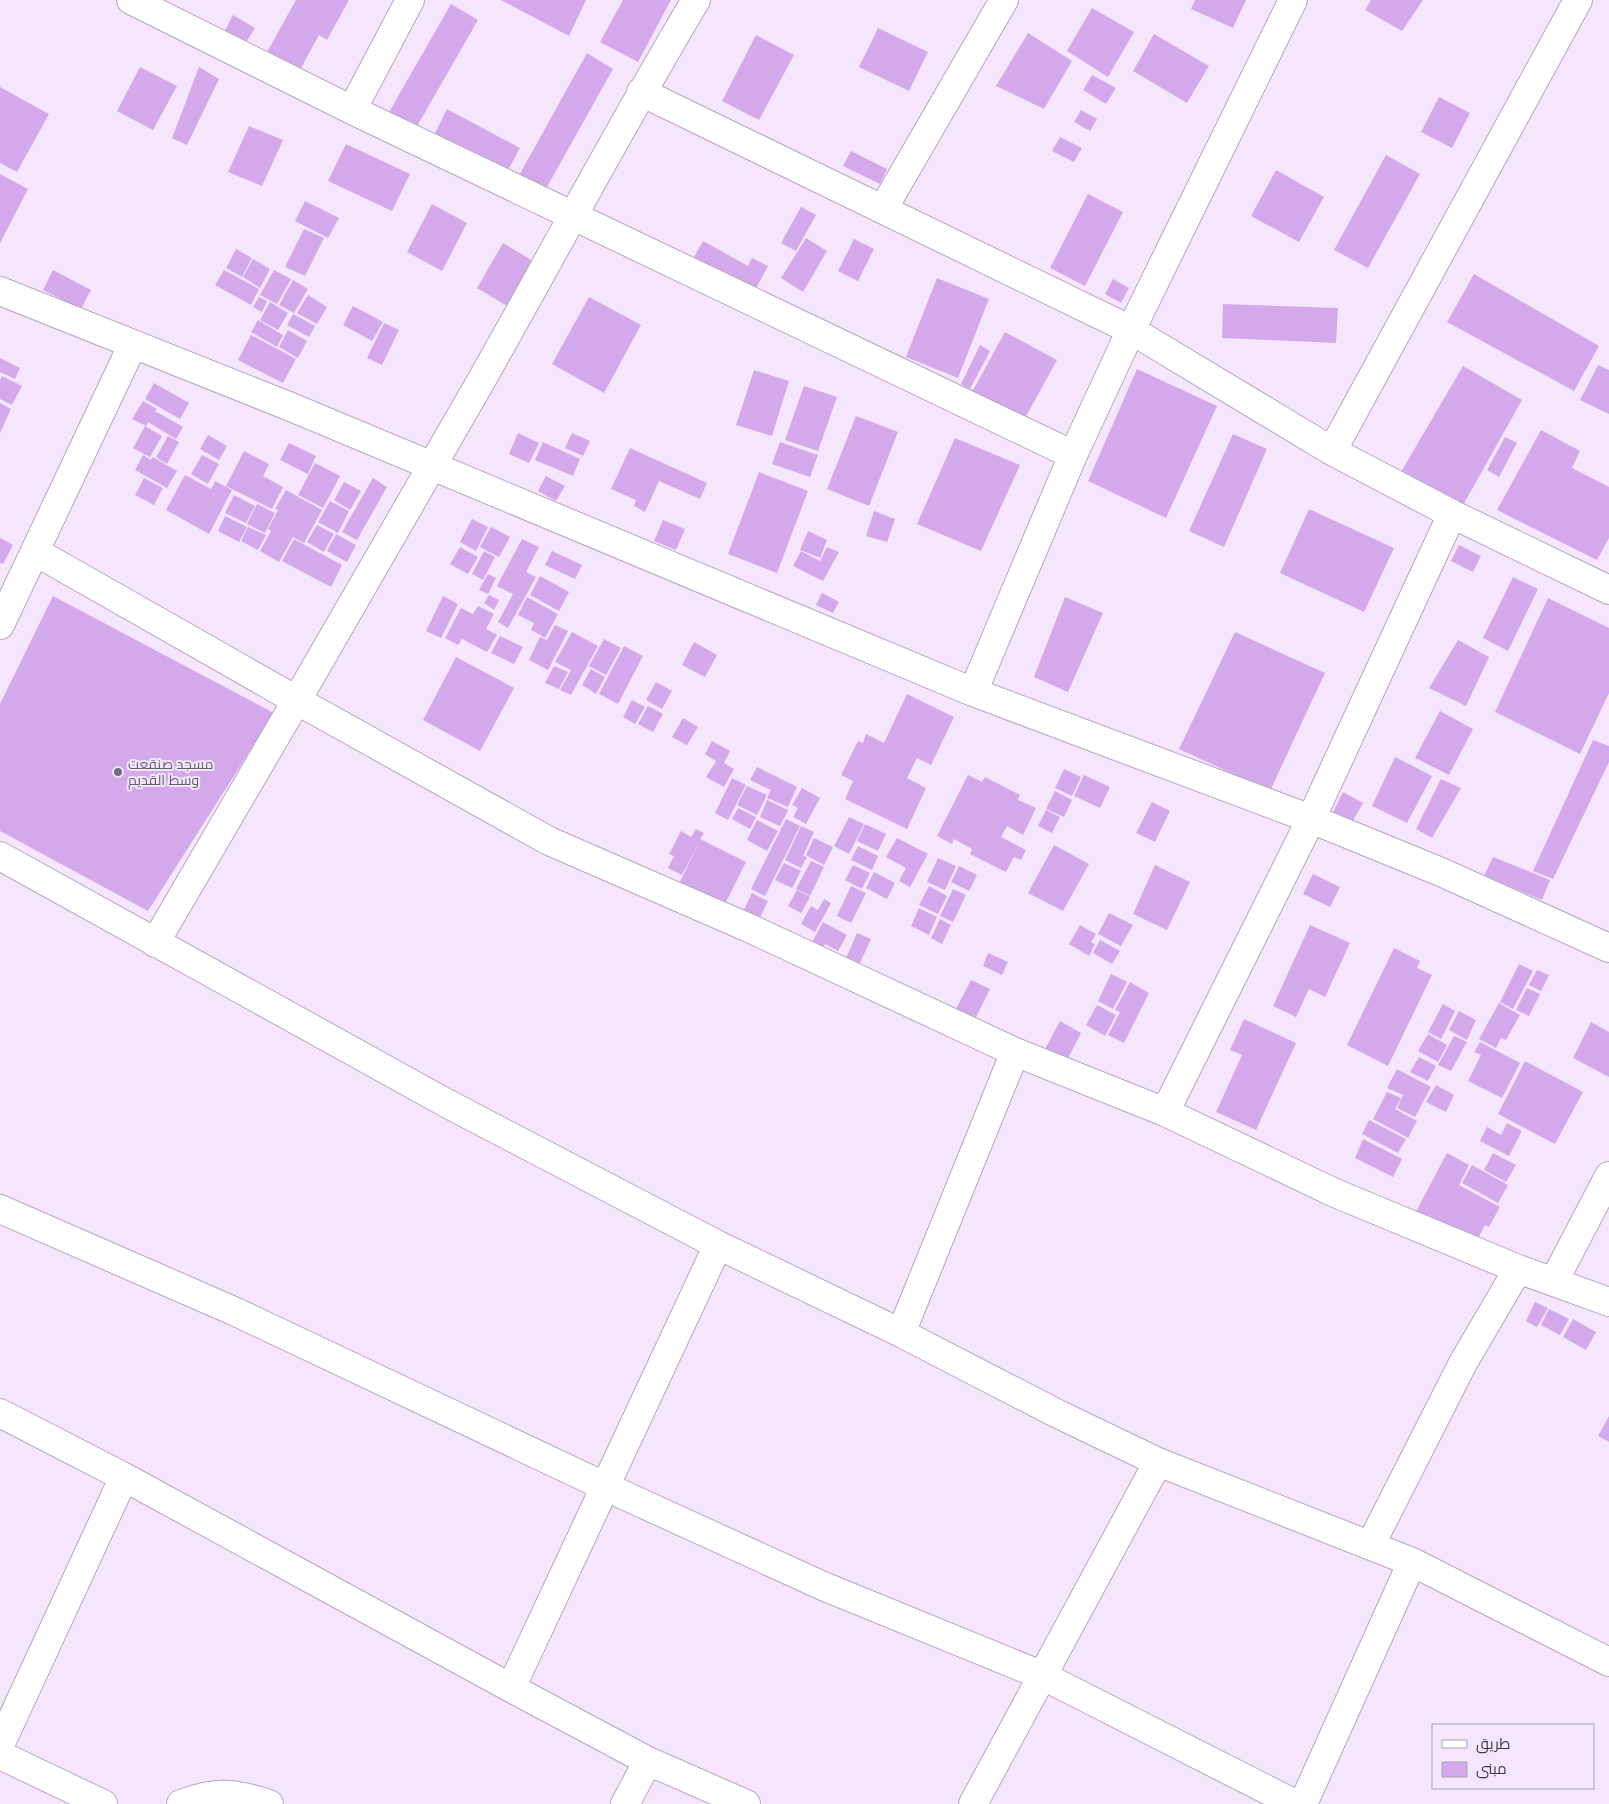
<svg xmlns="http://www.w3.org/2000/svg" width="1609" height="1804" viewBox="0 0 1609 1804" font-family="'Varela Round',Cairo,sans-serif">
	<rect width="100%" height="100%" fill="#f5e6fd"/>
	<path fill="#d4a9eb" d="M296 0H349L327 40 319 35 300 70 267 52Z
		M501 0H586L569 36Z
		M623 0H671L638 62 600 42Z
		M1195 0H1246L1233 28 1191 9Z
		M1371 0H1423L1402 31 1365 10Z
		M451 4 478 20 416 128 389 112Z
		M1092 8 1134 32 1108 77 1067 51Z
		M233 15 255 28 244 46 223 34Z
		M878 28 928 52 909 91 859 67Z
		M1028 33 1072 61 1044 109 996 86Z
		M1154 34 1209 66 1187 103 1133 71Z
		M756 35 794 55 759 120 722 101Z
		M587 53 613 69 543 194 517 179Z
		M140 67 177 86 153 130 117 111Z
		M199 67 219 79 187 145 172 138Z
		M1092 75 1116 88 1106 104 1083 90Z
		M0 87 49 114 17 172 0 163Z
		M1439 97 1470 113 1452 148 1421 132Z
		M447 109 520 148 507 172 435 133Z
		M1081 110 1097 119 1090 131 1074 122Z
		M249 126 283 140 262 186 228 172Z
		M1060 137 1082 148 1074 162 1052 151Z
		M346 144 410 174 392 211 328 181Z
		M851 151 887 169 880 184 843 166Z
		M1386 155 1420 174 1368 268 1334 250Z
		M1276 170 1324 197 1299 242 1251 216Z
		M0 174 28 189 0 243Z
		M1088 194 1123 212 1085 286 1050 268Z
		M305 201 339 218 328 238 295 221Z
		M432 204 467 223 442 271 407 252Z
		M801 207 816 215 796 251 781 243Z
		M304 229 324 238 305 276 285 267Z
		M806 238 827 251 803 292 781 278Z
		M854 239 874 249 858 281 838 271Z
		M703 241 748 266 752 258 768 266 755 290 693 259Z
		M503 243 533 261 507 306 477 288Z
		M236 249 252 258 242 277 226 268Z
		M253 259 270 269 260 288 243 277Z
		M53 270 91 290 81 309 43 290Z
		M224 270 259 289 251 305 215 285Z
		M274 270 291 279 277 304 260 295Z
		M1474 274 1599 346 1574 391 1447 322Z
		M937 278 989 299 958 378 906 357Z
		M1113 279 1129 288 1121 303 1105 294Z
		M293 280 308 289 294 313 279 305Z
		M308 295 327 307 317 324 297 313Z
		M259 297 267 301 262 312 253 307Z
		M589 297 641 325 604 393 552 364Z
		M270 302 288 313 278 330 260 320Z
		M1223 304 1338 308 1336 343 1222 338Z
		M353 306 383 322 372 341 343 325Z
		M293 314 315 326 309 337 287 325Z
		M258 320 283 335 277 347 251 332Z
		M384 323 399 330 382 365 367 358Z
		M288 330 307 341 298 358 279 347Z
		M1005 332 1057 360 1024 420 972 392Z
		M251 335 296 359 283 383 238 360Z
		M980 345 990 351 970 389 961 384Z
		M0 358 20 368 15 379 0 372Z
		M1598 365 1609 370V414L1580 400Z
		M1463 366 1522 400 1462 507 1401 472Z
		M1137 369 1217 406 1166 518 1088 481Z
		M754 370 789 381 772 436 736 425Z
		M2 376 22 386 12 405 0 399V380Z
		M154 383 189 403 180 419 145 399Z
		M804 386 837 397 818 451 785 440Z
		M143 401 157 409 155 411 183 427 176 439 148 422 146 426 132 419Z
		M0 403 11 409 0 433Z
		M856 416 898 432 869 506 827 489Z
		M145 426 162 436 150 457 133 448Z
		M1541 430 1580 451 1572 468 1609 487V538L1597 560 1497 510Z
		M518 433 539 443 529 463 509 454Z
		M572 433 590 441 583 456 565 448Z
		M1233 434 1267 449 1224 547 1189 531Z
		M208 435 227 446 219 460 200 449Z
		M168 436 179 442 167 464 156 457Z
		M1505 437 1517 443 1499 477 1487 470Z
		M955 438 1020 465 981 551 917 524Z
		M543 442 580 459 573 476 535 460Z
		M780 442 818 455 810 477 772 464Z
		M289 443 316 456 308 474 280 460Z
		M630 448 707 483 700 499 659 481 645 512 634 506 636 500 611 489Z
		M244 451 269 464 263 476 283 487 272 509 226 486Z
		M143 455 151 460 153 457 177 471 167 488 135 470Z
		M202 455 219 464 208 484 191 474Z
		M315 463 340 476 323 508 298 495Z
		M759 472 808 491 777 573 728 554Z
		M185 475 211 489 215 481 232 490 209 534 166 510Z
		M546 476 565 486 556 501 538 491Z
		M144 478 163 488 154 505 135 495Z
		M373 478 387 487 357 540 342 532Z
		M344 482 361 491 350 510 334 500Z
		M286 490 322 510 304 543 293 537 279 562 260 551 271 531 268 529 278 510 275 509Z
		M234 495 255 506 246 523 225 513Z
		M330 501 349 511 338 533 318 522Z
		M257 504 275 513 265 533 247 524Z
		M1309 509 1394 548 1364 612 1280 573Z
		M874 511 895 519 887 542 866 536Z
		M225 516 247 527 239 542 218 531Z
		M472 519 488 527 476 551 460 542Z
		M663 520 685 529 676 550 654 541Z
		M317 525 334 534 324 552 307 542Z
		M248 527 266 535 258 550 241 541Z
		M491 527 510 537 499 557 480 547Z
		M808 531 827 540 820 558 800 550Z
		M336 534 356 545 347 562 327 551Z
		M0 538 13 545 3 564 0 563Z
		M294 539 342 565 331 587 282 561Z
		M522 539 539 547 526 572 536 577 508 628 498 622 513 594 497 586Z
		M1459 545 1481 556 1473 572 1451 561Z
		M460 547 478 557 468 574 450 564Z
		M827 547 839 552 823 581 793 566 801 551 820 561Z
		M484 551 495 557 483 580 472 574Z
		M552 551 582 565 575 579 545 565Z
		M488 574 496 578 488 594 479 590Z
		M540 576 569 592 559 611 530 595Z
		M1513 577 1538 589 1508 651 1483 638Z
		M822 593 839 602 833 613 816 605Z
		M489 595 499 600 494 610 484 603Z
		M53 596 274 713 148 911 0 831V704Z
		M443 596 458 604 441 638 426 631Z
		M527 597 558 614 545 638 531 630 534 623 518 615Z
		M1065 597 1103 613 1068 692 1034 677Z
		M1548 598 1609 628V693L1580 754 1495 712Z
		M478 606 494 614 486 629 497 635 487 652 462 639 458 645 445 638 461 608 473 614Z
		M555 625 568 631 548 670 529 660 540 637 547 640Z
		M572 632 598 646 571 695 560 690 571 670 555 662Z
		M1235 632 1325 673 1270 791 1179 749Z
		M500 636 523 647 514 664 491 653Z
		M604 639 621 648 606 675 589 666Z
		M1458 640 1489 657 1466 706 1429 688Z
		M694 642 717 655 705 677 682 665Z
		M624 646 643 656 618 704 599 694Z
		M456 657 514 688 480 751 423 720Z
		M554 666 568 672 559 689 545 683Z
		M591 669 605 677 596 694 582 685Z
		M656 682 672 691 662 709 646 700Z
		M907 694 954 717 931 765 917 758 907 778 926 788 907 829 845 799 853 781 841 775 858 741 863 743 866 734 884 743Z
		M632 700 645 707 635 724 623 717Z
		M648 706 663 714 653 732 638 724Z
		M1440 711 1473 729 1449 775 1415 758Z
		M683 718 698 727 687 745 672 737Z
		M1593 740 1609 746V762L1553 879 1533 871Z
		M712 741 730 751 724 763 734 769 724 787 706 777 716 761 705 754Z
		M1395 757 1432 776 1407 823 1372 806Z
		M757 767 797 787 788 807 767 798 771 790 750 780Z
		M1064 769 1081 777 1072 796 1055 788Z
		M968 775 982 782 985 777 1020 795 1018 800 1036 808 1023 835 1007 826 1001 837 1026 850 1021 860 1014 857 1006 872 970 854 972 849 954 839 952 844 937 836Z
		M1084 775 1110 787 1100 808 1074 796Z
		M732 778 746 785 728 820 715 813Z
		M1441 779 1461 788 1432 838 1416 829Z
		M747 786 767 795 757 815 737 805Z
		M802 788 820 798 806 824 793 817 798 808 792 805Z
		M1055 791 1072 800 1064 817 1046 809Z
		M1343 792 1363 803 1353 821 1333 812Z
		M767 800 788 810 780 826 760 817Z
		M1152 802 1170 811 1155 842 1136 833Z
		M738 808 756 817 750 829 732 819Z
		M1046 810 1060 817 1052 833 1038 826Z
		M849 817 864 824 849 854 834 846Z
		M786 819 800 826 765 896 751 889Z
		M757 820 778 831 767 851 747 840Z
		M865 824 886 834 878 851 857 841Z
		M801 826 814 832 803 856 807 857 801 868 785 860Z
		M696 829 704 833 700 839 746 862 721 912 676 890 698 845 682 875 668 868 674 856 669 854 681 831 691 837Z
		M814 838 833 847 824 865 806 855Z
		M897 838 928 854 910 887 899 881 906 868 886 857Z
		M1054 845 1089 864 1063 911 1028 893Z
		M858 846 878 856 872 870 851 860Z
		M1493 857 1550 880 1542 900 1484 876Z
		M938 858 956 866 945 890 927 882Z
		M811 861 824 867 810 896 796 889Z
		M784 863 801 871 792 888 775 880Z
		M853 865 870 873 862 889 845 880Z
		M1155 865 1190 882 1167 930 1133 914Z
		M959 866 977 875 969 891 951 882Z
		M874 872 895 883 887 899 866 888Z
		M1313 874 1340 887 1330 907 1303 894Z
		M851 886 866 893 851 923 837 916Z
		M929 886 947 896 938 914 919 905Z
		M953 889 966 895 953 922 940 916Z
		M797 890 810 897 801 913 788 906Z
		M752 893 768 901 756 926 740 918Z
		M824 899 831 903 815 932 801 924 811 906 818 910Z
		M919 908 937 917 929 935 911 926Z
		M1109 913 1133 925 1121 946 1098 934Z
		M940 919 951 925 942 944 931 938Z
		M823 922 847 935 838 951 825 944 822 950 811 944Z
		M1080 925 1096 934 1091 942 1095 944 1089 956 1069 944Z
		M1310 925 1350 943 1325 997 1309 989 1296 1017 1273 1006Z
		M857 933 871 939 859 965 846 958Z
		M1100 940 1120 951 1112 964 1093 953Z
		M1394 948 1420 961 1417 968 1432 975 1388 1066 1347 1045Z
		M988 953 1008 962 1002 975 983 966Z
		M1519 964 1533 971 1513 1009 1500 1002Z
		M1537 970 1549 975 1541 991 1529 985Z
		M1111 974 1127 982 1113 1009 1098 1001Z
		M971 980 990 989 975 1019 956 1009Z
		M1130 982 1149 993 1124 1043 1108 1035 1120 1012 1115 1010Z
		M1527 988 1540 994 1529 1016 1516 1010Z
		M1499 1003 1520 1015 1506 1040 1501 1038 1496 1048 1479 1039Z
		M1443 1004 1455 1011 1441 1039 1428 1032Z
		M1097 1005 1116 1015 1105 1036 1086 1025Z
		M1459 1011 1476 1020 1467 1040 1449 1030Z
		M1244 1019 1296 1043 1256 1130 1216 1112 1242 1055 1230 1050Z
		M1060 1021 1081 1033 1066 1062 1044 1051Z
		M1591 1022 1609 1032V1077L1573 1058Z
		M1428 1034 1447 1045 1438 1062 1418 1051Z
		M1454 1036 1467 1042 1451 1071 1438 1065Z
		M1480 1042 1520 1063 1502 1098 1468 1081 1481 1055 1474 1052Z
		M1419 1057 1436 1066 1428 1081 1410 1072Z
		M1525 1061 1583 1092 1555 1144 1498 1114Z
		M1397 1069 1431 1087 1415 1117 1397 1108 1403 1095 1387 1088Z
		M1436 1085 1454 1095 1446 1112 1426 1102Z
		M1387 1092 1401 1098 1395 1109 1417 1121 1408 1138 1373 1119Z
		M1369 1120 1406 1139 1398 1153 1362 1134Z
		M1507 1123 1522 1131 1509 1156 1480 1141 1487 1127 1501 1135Z
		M1363 1139 1402 1159 1393 1177 1355 1158Z
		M1447 1153 1469 1165 1459 1185 1500 1207 1489 1227 1485 1225 1472 1250 1412 1219Z
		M1493 1153 1516 1165 1506 1182 1484 1170Z
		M1472 1165 1508 1185 1498 1203 1462 1183Z
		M1535 1302 1548 1308 1537 1327 1526 1321Z
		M1549 1309 1569 1319 1560 1335 1541 1325Z
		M1573 1319 1596 1332 1586 1350 1563 1337Z
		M1609 1416V1442L1598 1436Z"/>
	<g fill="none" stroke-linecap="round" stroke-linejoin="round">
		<defs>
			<path id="minor" d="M131 0 352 110 1073 455
				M641 92 1131 330 1332 451 1452 514 1609 590
				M352 110 410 0
				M883 209 1004 0
				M0 291 291 407 973 692 1311 819 1441 872 1609 948
				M1332 451 1578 0
				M36 552 296 700 549 841 749 928 1015 1052 1165 1112 1335 1193 1518 1269 1609 1302
				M0 625 133 344
				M973 692 1073 455 1131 330 1293 0
				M0 856 448 1104 718 1245 901 1333 1056 1413 1158 1462 1412 1562 1609 1662
				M155 943C264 756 374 569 481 381 553 254 621 125 696 0
				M1165 1112 1311 819 1452 514
				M0 1209 236 1312 606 1487 823 1586 1041 1675 1295 1804
				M1554 1281 1609 1176
				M901 1333 1015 1052
				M0 1413 124 1477 511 1688 648 1761 746 1804
				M1371 1544 1463 1363 1518 1269
				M511 1688 718 1245
				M0 1745 124 1477
				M0 1755 103 1804
				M181 1804C217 1791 232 1792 269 1804
				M625 1804 648 1761
				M973 1804 1158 1462
				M1303 1804 1412 1562"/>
		</defs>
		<use href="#minor" stroke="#b7a5c1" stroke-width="30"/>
		<use href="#minor" stroke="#fff" stroke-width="28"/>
	</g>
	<circle fill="#6b7280" stroke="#f5e6fd" stroke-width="2" cx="118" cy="772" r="5"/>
	<g text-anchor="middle" stroke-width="4" stroke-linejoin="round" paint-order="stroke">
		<g font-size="14" fill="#5b616d" stroke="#f5e6fd" text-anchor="start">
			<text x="128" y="769">مسجد صنقعت<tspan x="128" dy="16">وسط القديم</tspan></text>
		</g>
	</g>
	<rect x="1432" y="1724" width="162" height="65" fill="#f5e6fd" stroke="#ada0b3"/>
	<rect x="1442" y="1740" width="25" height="8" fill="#ffffff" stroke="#ada0b3"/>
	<text x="1476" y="1749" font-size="15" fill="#403844">طريق</text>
	<rect x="1442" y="1762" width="25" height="15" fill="#d4a9eb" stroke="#ada0b3"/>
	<text x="1476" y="1774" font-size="15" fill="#403844">مبنى</text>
</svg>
